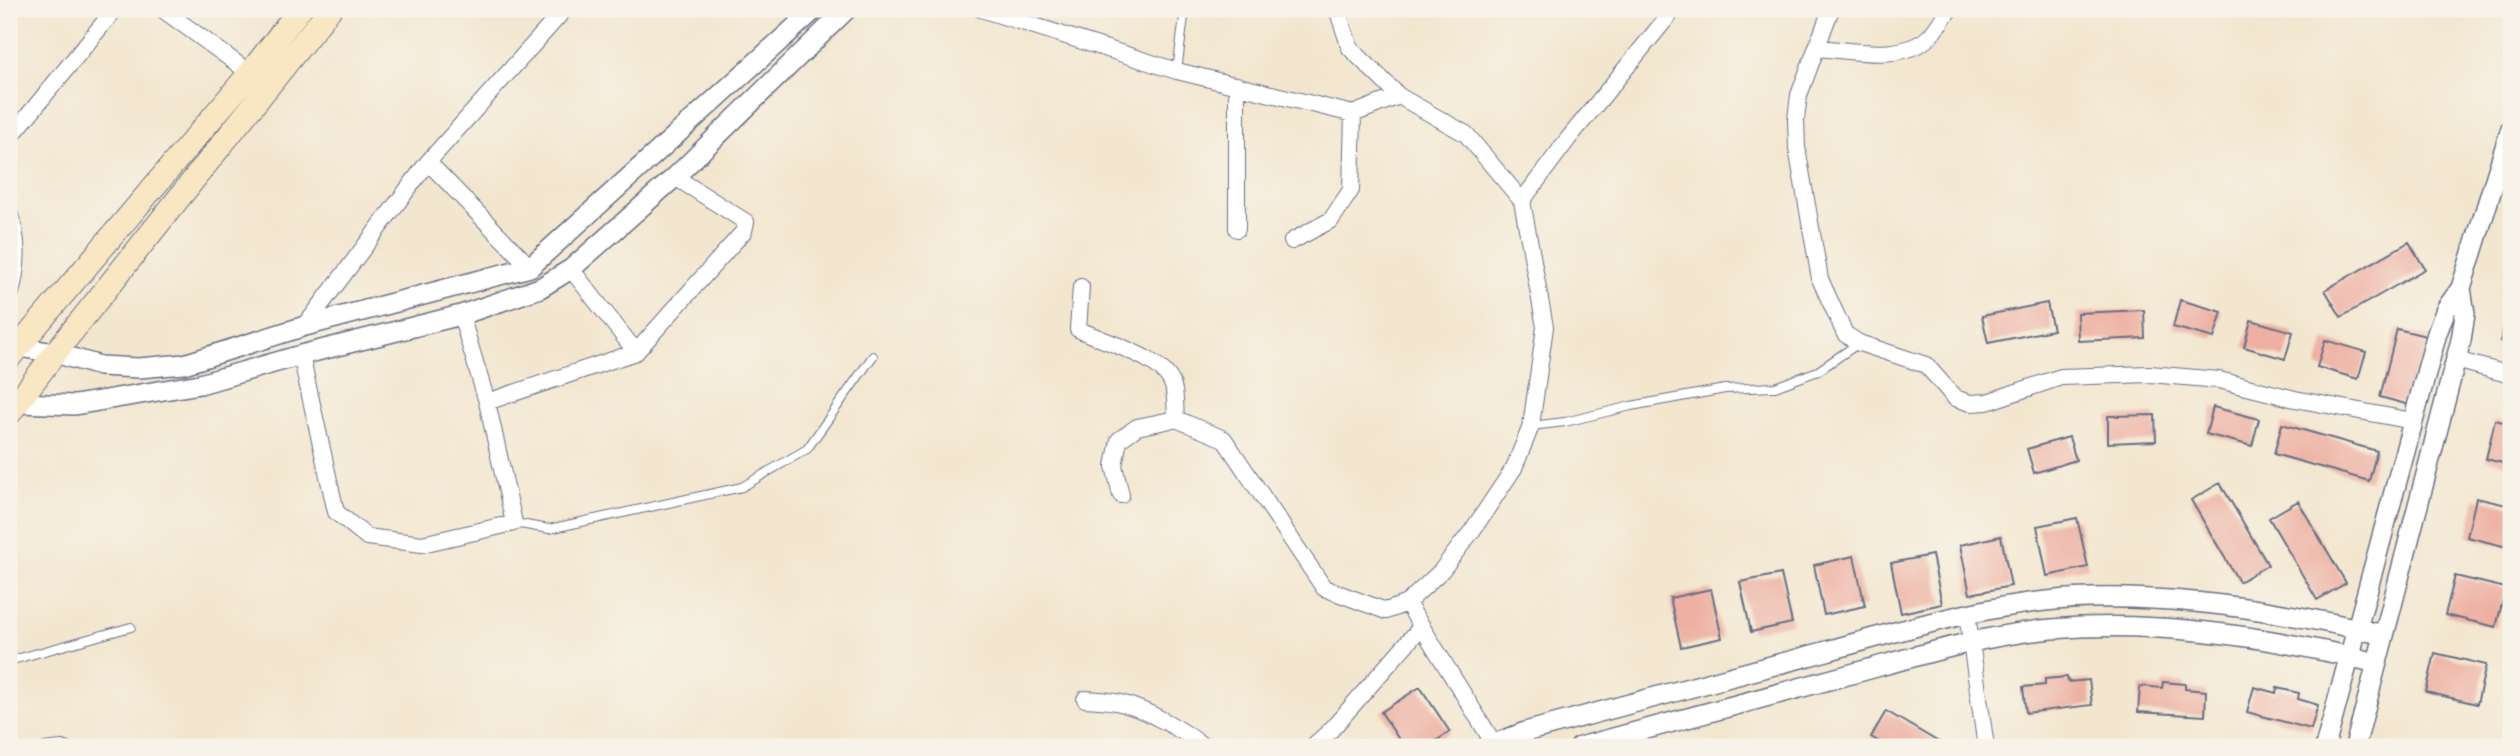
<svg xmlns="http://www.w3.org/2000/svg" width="2520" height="756" viewBox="0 0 2520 756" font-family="Dekko,sans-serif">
	<rect width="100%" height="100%" fill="#f7f3e8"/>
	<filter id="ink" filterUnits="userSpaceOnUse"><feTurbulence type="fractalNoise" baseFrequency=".0143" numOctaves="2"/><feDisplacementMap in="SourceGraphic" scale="14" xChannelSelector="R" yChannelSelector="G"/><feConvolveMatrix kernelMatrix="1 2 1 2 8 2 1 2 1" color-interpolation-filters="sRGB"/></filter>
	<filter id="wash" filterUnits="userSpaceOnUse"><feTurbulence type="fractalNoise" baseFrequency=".00686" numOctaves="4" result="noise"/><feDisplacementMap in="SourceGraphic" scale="28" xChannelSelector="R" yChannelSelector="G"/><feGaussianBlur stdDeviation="1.57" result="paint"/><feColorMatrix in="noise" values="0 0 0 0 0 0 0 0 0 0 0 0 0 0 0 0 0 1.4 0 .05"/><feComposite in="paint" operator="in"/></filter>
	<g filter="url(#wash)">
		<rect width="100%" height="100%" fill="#f3e6cf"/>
		<g id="blocks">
			<path fill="#edb0a2" d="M2409 242 2425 269 2341 317 2325 290Z
				M2180 300 2222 312 2214 338 2173 327Z
				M2510 302H2511V344L2500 341Z
				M2047 303 2053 330 1988 343 1982 316Z
				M2144 310 2145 338 2078 341 2077 313Z
				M2251 320 2293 332 2285 359 2244 347Z
				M2397 329 2430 337 2413 406 2380 397Z
				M2325 340 2366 352 2358 379 2317 367Z
				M2213 407 2259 419 2252 446 2206 434Z
				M2155 415 2156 441 2108 443V416Z
				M2495 420 2511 424V465L2486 459Z
				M2282 424 2377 451 2369 481 2274 454Z
				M2069 437 2076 460 2034 473 2027 449Z
				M2220 483 2268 565 2239 582 2191 500Z
				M2476 498 2511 506V548L2467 537Z
				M2298 501 2346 583 2317 600 2269 518Z
				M2077 518 2088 567 2047 576 2037 526Z
				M2001 536 2011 586 1970 594 1960 545Z
				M1932 555 1942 604 1901 613 1891 563Z
				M1854 556 1865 606 1824 615 1814 565Z
				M1781 574 1792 623 1751 632 1740 582Z
				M2455 576 2506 588 2496 627 2445 615Z
				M1711 589 1722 638 1681 647 1670 598Z
				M2435 653 2486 665 2477 704 2426 692Z
				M2067 677 2068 682 2089 680 2092 705 2026 713 2023 687 2045 685V679Z
				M2163 682 2185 684V689L2206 691 2205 716 2138 712 2140 686 2162 688Z
				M1420 687 1450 732 1426 747H1404L1381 712Z
				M2254 687 2276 693 2277 688 2299 693 2298 699 2318 705 2311 729 2247 712Z
				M1886 711 1947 747H1888L1871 737Z
				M1362 740 1368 747H1352Z
				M1844 741 1845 747H1819V746Z"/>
		</g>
	</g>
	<g filter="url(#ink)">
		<use href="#blocks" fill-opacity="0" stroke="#676f86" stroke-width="2"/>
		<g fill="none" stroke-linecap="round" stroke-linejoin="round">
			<defs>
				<path id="service" d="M1177 71 1185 9
					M1531 426 1565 422 1631 406 1725 389 1775 387 1818 371 1859 343
					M514 523 549 529 742 487 807 449 873 356
					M9 661 131 627
					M45 747 62 745 69 747"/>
				<path id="minor" d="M162 9 250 73
					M981 9 1177 71 1353 114 1399 96
					M1831 9 1799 95 1796 119 1797 148 1820 279 1845 334 1859 343 1926 365 1955 398 1970 403 1987 402 2061 377 2150 374 2219 380 2295 399 2413 421
					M1817 48C1851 50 1903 63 1930 36 1937 28 1943 17 1950 9
					M1237 85V229
					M9 139 115 9
					M428 162 530 267
					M1522 201 1568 139 1674 9
					M9 213C20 241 18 271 9 299
					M1292 241 1331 220 1351 190 1353 114
					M571 269 636 352
					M1081 287 1078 329C1103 342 1165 357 1173 386 1176 396 1175 409 1176 419L1224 439 1324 588 1386 611 1407 603 1441 571 1472 531 1514 468 1531 426 1545 327 1522 201 1466 134 1399 96 1350 48 1337 9
					M305 326 428 162 565 9
					M301 355 336 512 367 537 422 544 514 523 487 402 461 315
					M2456 360 2511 375
					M487 402 636 352 744 231 746 222 675 177
					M1121 495 1114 466 1119 440 1137 427 1176 419
					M1407 603 1496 747
					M1967 614 1986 747
					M1085 699C1098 700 1112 700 1124 704 1149 711 1185 731 1204 747
					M1312 747 1330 731 1422 626"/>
				<path id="tertiary" d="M19 347 55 353 100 366 139 368 184 364 305 326 530 267 815 9
					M9 397 19 403 75 405 200 384 301 355 461 315 540 288 571 269 675 177 847 9
					M1486 747 1525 732C1626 705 1726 678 1827 651 1913 627 2000 600 2091 598 2188 596 2289 612 2384 635
					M1580 747C1671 723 1761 698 1851 674 1917 656 1983 635 2052 629 2159 620 2272 637 2377 663
					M2325 747 2437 333 2446 309 2461 288 2511 128
					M2355 747 2461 340 2465 314 2461 288"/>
				<path id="secondary" d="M9 358 250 73 300 9
					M9 414 55 353 330 9"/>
			</defs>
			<use href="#service" stroke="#676f86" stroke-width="10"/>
			<use href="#minor" stroke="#676f86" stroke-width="18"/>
			<use href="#tertiary" stroke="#676f86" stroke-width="22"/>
			<use href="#secondary" stroke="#676f86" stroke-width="25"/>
			<use href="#service" stroke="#fff" stroke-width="8"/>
			<use href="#minor" stroke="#fff" stroke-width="16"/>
			<use href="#tertiary" stroke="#fff" stroke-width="19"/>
			<use href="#secondary" stroke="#f9e7c3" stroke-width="23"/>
		</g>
	</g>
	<rect width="2520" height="756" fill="none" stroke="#f7f3e8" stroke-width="35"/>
</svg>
